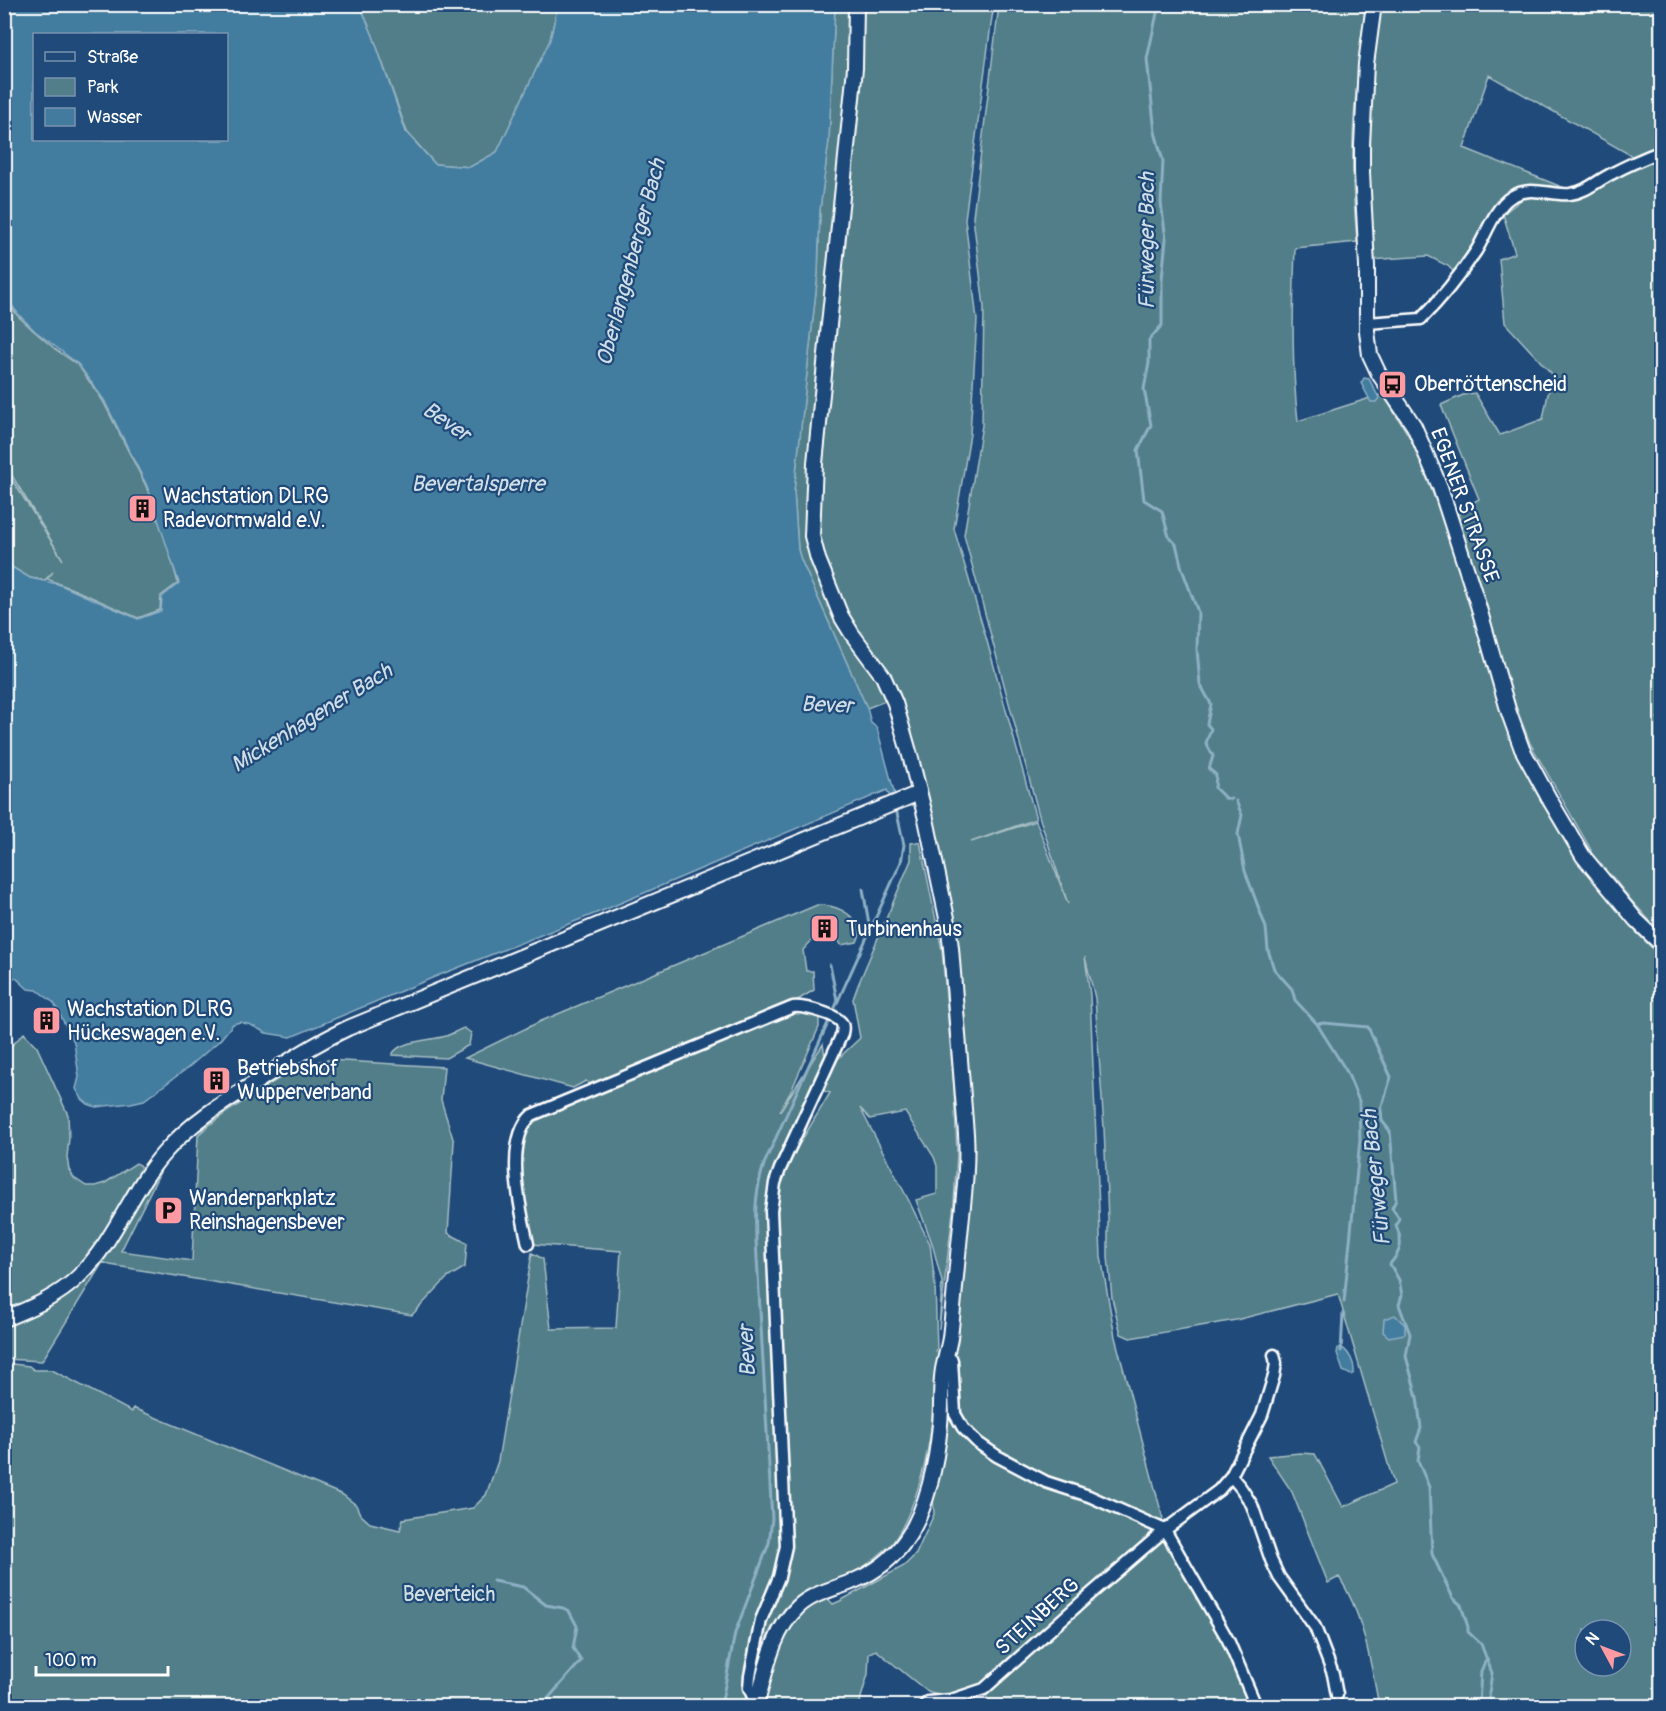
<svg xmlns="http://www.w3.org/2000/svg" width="1666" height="1711" viewBox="0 0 1666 1711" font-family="Pangolin,sans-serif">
	<rect width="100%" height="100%" fill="#1f4a7a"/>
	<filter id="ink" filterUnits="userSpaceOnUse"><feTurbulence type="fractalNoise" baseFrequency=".0167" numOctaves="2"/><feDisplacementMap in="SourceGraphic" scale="12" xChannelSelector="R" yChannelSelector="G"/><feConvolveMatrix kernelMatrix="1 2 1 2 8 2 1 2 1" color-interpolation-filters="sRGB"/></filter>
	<g filter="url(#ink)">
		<path fill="#517e88" stroke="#a8bec4" stroke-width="1.5" fill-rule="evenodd" d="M360 5H558L550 40 497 152 470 167 435 164 407 132 373 36Z
			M835 5H995L992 17 965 219 977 320 970 434 954 529 987 641 1036 819 971 842 1036 821 1068 904 1040 819 964 535 982 425 984 307 973 217 999 5H1368C1358 62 1351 120 1353 178 1353 199 1356 221 1357 242L1295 248C1293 306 1291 364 1298 421L1383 394 1412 441 1449 534 1504 722 1533 787 1577 861 1635 931 1661 957V1706H1379C1371 1664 1363 1613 1339 1577L1328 1583 1292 1492 1268 1456 1300 1453 1315 1454 1343 1507 1394 1484 1338 1294 1236 1320 1130 1338 1121 1334 1112 1298 1108 1257V1219L1104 1128 1095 998 1085 957 1090 995 1101 1257 1115 1337 1163 1519 1161 1523 1038 1472 999 1455 974 1436 958 1413 954 1351 964 1270 969 1183 954 935 938 843 914 747 898 696 867 708 801 560 798 550 794 491 818 273 820 210 829 140ZM1585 1630H1621V1666H1585Z
			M1376 5H1661V144L1632 156 1489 75 1464 148 1572 191 1504 196 1475 245 1456 274 1448 266 1428 256 1369 260 1364 145Z
			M1661 155V933L1630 899 1611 875 1592 869 1591 850 1530 743 1516 707 1459 525V511L1479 499 1441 405 1463 395 1475 393 1500 435 1543 419 1552 374 1505 323 1499 259 1515 253 1503 214 1530 193 1573 198 1602 185 1633 166Z
			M5 299 18 316 34 331 55 349 78 365 103 401 146 486 168 547 178 583 161 596 160 610 138 618 75 590 47 579 53 572 45 580 30 578 5 563 4 467 63 560 5 464Z
			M920 842 942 950 954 1088 957 1153 954 1203 939 1329 942 1282 932 1243 916 1200 937 1194V1166L934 1157 905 1112 870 1119 860 1108 909 1201 930 1244 935 1284 937 1350 936 1351 940 1352C933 1375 934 1397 932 1420 928 1459 916 1508 894 1541 891 1546 885 1550 881 1553 870 1564 857 1572 842 1577 825 1583 807 1587 793 1600 764 1625 756 1671 745 1706H5V1363L29 1366 34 1370H52L132 1412 133 1408 343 1495 356 1505 360 1514 370 1523 400 1530 403 1519 473 1508 486 1495 498 1461 532 1253 543 1259 551 1329 616 1328 621 1251 531 1244C526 1213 511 1157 525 1128 527 1123 533 1119 538 1115L790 1010 807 1009 819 1014V1027L792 1089 780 1111 823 1044 827 1069 860 1038 853 999 858 985 911 860V843ZM825 1072 824 1091 830 1093 784 1170 780 1185 777 1211 790 1529 788 1545H787L771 1211 775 1183 780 1169Z
			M817 905C837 905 849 912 861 927L860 934 857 942 841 945 836 934 831 932 830 923 820 924 821 934 814 938 803 950 806 971H813L814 990 796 1001 683 1045 591 1085 586 1081 573 1088 465 1058 539 1022Z
			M464 1028 471 1033 469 1045 446 1058 392 1055C398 1040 431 1041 446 1036 452 1034 458 1030 464 1028Z
			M24 1033 37 1047 68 1115 69 1138 67 1157 69 1170 74 1178 86 1186H95L105 1183 136 1163 140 1165 144 1171 96 1249 59 1287 5 1315V1052Z
			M327 1060 444 1067 441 1100 454 1142 448 1233 467 1243 465 1267 447 1278 412 1315 110 1265 103 1262 42 1361 5 1359V1324L71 1288 155 1171 162 1168 121 1251 192 1261 198 1135C213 1120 230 1110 247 1099 272 1083 297 1064 327 1060Z
			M948 1375 952 1414 968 1440 1084 1498 1086 1502 1154 1531 1151 1537 995 1679 951 1700 928 1692 876 1650 869 1653 868 1674 860 1701 863 1706H763C772 1676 777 1634 802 1612 810 1606 818 1602 826 1597L833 1604 840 1601 904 1566 916 1554 934 1514 933 1496Z
			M1160 1540 1166 1542C1198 1595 1229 1649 1252 1706H989L985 1692Z"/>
		<path fill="#437b9e" stroke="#8eb0c5" stroke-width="1.5" fill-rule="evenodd" d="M5 4 360 5 373 36 406 132 435 164 470 167 497 152 550 40 558 5H835L829 140 820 210 818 273 794 491 798 550 801 560 867 708 871 723 877 728 895 795 890 797 887 790 604 910 437 976 291 1037 266 1033 251 1025 240 1022 233 1024 220 1040 189 1067 144 1100 131 1103 96 1107 88 1104 82 1099 76 1089 79 1077 74 1042 54 1003 37 990 28 989 16 978 5 976V563L30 578 58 584 138 619 161 611 162 597 179 583 147 486 104 400 78 364 35 331 19 315 5 296ZM34 34H226V140H34Z
			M1364 378 1369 379 1379 398 1376 402H1371L1361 383Z
			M1395 1315 1405 1325V1334L1389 1337 1383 1332 1384 1319Z
			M1341 1347C1349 1352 1355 1363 1354 1373L1351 1375 1343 1371 1337 1353 1338 1348Z"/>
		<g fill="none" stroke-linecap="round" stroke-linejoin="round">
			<path stroke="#8eb0c5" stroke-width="3" d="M1159 4 1147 59 1155 132 1163 161 1161 203 1166 239 1162 279V325L1149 340V363L1144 389 1151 425 1138 450 1144 500 1162 511 1169 537 1176 544 1182 569 1198 612 1197 649 1200 684 1211 704 1207 724 1211 729 1206 743 1213 756 1209 769 1216 775 1215 788 1225 798 1231 799
				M1658 718 1662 720
				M1236 801 1242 815 1238 834 1245 871 1266 928 1268 950 1274 969 1292 989 1295 1000 1317 1024 1324 1023 1368 1027 1391 1077 1381 1109 1382 1121 1390 1131 1396 1200 1392 1208 1399 1218 1396 1225C1403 1243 1402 1250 1390 1264L1399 1280 1402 1295 1399 1305 1410 1334 1406 1356 1417 1397 1421 1428 1416 1442 1420 1447 1418 1461 1429 1487 1432 1554 1453 1598 1461 1605 1468 1627V1632L1481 1644 1492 1673 1489 1693 1491 1706
				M863 889 869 924 872 926
				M830 965 837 1000
				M1317 1024 1347 1072 1359 1101 1360 1140 1344 1302
				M1341 1351 1343 1313
				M493 1581 523 1587 546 1605 563 1608 569 1611 577 1626 573 1648 581 1661 545 1702 546 1706
				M721 1706 735 1633 769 1543 772 1519 756 1240C755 1211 755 1193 764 1164L901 862 904 845 896 809
				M1479 1706 1481 1671 1487 1658"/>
			<defs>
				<path id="minor" d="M1367 323 1421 319C1441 299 1460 275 1476 251 1486 235 1495 207 1511 197 1532 184 1549 196 1570 194 1586 192 1597 181 1611 174 1628 165 1644 158 1662 151
					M528 1244C521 1212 503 1140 532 1115L793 1007C803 1006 838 1014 842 1024 844 1028 842 1031 842 1034L780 1169 775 1183 771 1211 786 1546 779 1577 761 1620 750 1676 749 1688 753 1697 758 1699
					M946 1356 952 1360 955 1414 963 1428 978 1443 997 1456 1046 1482 1089 1496 1165 1530 1228 1640 1256 1706
					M1231 1476 1241 1488 1252 1505 1271 1560 1279 1577 1315 1627 1333 1674 1337 1695
					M924 1706 928 1702 951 1700 984 1689 1086 1598 1165 1530 1219 1490 1231 1476 1262 1415 1274 1376 1276 1363 1274 1355"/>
				<path id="tertiary" d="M1374 4 1366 64 1362 145V173L1367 266V331L1370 355 1379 374 1414 426 1440 487 1478 605 1509 713 1522 749 1551 802 1583 856 1636 920 1662 945
					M4 1319C31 1308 58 1297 79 1276 115 1241 131 1190 164 1153 191 1122 224 1102 258 1081 287 1062 316 1043 348 1028L919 793
					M756 1706C766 1672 771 1633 798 1607 814 1592 836 1589 856 1580 875 1572 893 1558 905 1541 927 1511 937 1461 940 1424 942 1406 940 1387 943 1369 945 1359 948 1349 950 1338 954 1301 957 1263 961 1225 964 1195 968 1164 966 1134L951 948 948 923 926 819 911 759 895 703 883 676 852 634 841 616 818 559 812 536 815 463 855 68 856 4"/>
			</defs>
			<use href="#minor" stroke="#fff" stroke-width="15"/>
			<use href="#tertiary" stroke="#fff" stroke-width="18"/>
			<use href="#minor" stroke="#1f4a7a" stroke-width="10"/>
			<use href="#tertiary" stroke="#1f4a7a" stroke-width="14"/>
		</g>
	</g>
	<defs>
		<symbol id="bus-square" viewBox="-11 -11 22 22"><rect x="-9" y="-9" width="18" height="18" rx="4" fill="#ff9aa2" stroke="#1f4a7a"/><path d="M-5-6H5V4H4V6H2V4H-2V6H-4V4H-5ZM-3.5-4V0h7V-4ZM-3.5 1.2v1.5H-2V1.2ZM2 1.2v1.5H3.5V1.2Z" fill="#111"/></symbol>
		<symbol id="building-square" viewBox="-11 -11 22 22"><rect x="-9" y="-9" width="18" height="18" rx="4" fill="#ff9aa2" stroke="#1f4a7a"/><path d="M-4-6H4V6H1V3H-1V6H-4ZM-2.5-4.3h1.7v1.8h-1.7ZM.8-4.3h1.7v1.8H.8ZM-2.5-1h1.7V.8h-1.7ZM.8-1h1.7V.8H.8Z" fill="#111"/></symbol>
		<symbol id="parking-square" viewBox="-11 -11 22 22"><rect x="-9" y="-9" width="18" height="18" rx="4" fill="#ff9aa2" stroke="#1f4a7a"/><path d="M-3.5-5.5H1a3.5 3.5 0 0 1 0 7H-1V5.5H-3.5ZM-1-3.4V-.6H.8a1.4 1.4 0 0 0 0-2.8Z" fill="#111"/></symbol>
	</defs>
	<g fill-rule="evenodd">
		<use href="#bus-square" x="1376" y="368" width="33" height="33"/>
		<use href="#building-square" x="126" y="492" width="33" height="33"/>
		<use href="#building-square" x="808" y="912" width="33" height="33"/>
		<use href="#building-square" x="30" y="1004" width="33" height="33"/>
		<use href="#building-square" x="200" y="1064" width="33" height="33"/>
		<use href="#parking-square" x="152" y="1194" width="33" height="33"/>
	</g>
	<g text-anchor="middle" stroke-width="4.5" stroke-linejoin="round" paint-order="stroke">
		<g font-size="21" fill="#fff" stroke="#1f4a7a" text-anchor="start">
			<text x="1414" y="391">Oberröttenscheid</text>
			<text x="163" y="503">Wachstation DLRG<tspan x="163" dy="24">Radevormwald e.V.</tspan></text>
			<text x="846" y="936">Turbinenhaus</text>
			<text x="67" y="1016">Wachstation DLRG<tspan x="67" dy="24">Hückeswagen e.V.</tspan></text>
			<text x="237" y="1075">Betriebshof<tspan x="237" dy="24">Wupperverband</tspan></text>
			<text x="189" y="1205">Wanderparkplatz<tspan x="189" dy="24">Reinshagensbever</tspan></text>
		</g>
		<g font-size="21" fill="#fff" stroke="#1f4a7a">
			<text transform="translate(1465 505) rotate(70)" y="7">EGENER STRASSE</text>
			<text transform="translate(1037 1616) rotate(-42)" y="7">STEINBERG</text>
		</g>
		<g font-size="21" fill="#d4dfe1" stroke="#1f4a7a">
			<text x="449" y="1601">Beverteich</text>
		</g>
		<g font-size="22" font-style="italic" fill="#d0dee7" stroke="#1f4a7a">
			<text transform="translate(1146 241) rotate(-90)" y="8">Fürweger Bach</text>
			<text transform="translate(630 262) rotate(-75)" y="8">Oberlangenberger Bach</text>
			<text transform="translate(447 421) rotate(34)" y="8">Bever</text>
			<text x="478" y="491">Bevertalsperre</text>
			<text transform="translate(827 704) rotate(2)" y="8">Bever</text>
			<text transform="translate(311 717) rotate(-32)" y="8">Mickenhagener Bach</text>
			<text transform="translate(1375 1178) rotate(-96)" y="8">Fürweger Bach</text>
			<text transform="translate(746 1351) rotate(-93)" y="8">Bever</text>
		</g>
	</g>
	<rect width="1666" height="1711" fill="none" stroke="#1f4a7a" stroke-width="24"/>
	<rect x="12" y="12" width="1642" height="1687" fill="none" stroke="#fff" stroke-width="2" filter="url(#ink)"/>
	<rect x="33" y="33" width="195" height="108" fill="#1f4a7a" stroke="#7992af" stroke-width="1.5"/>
	<rect x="45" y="52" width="30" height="9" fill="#1f4a7a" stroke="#7992af" stroke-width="1.5"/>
	<text x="87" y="63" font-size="18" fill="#ffffff">Straße</text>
	<rect x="45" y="78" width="30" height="18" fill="#517e88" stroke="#7992af" stroke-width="1.5"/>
	<text x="87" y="93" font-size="18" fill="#ffffff">Park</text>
	<rect x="45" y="108" width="30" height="18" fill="#437b9e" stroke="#7992af" stroke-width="1.5"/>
	<text x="87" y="123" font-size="18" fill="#ffffff">Wasser</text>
	<g transform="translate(1603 1648) rotate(311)"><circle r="28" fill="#1f4a7a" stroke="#7992af" stroke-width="1.5"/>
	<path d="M0-4.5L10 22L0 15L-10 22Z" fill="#ff9aa2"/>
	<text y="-9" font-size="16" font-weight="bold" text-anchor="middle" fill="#ffffff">N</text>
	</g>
	<path d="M36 1666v9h132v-9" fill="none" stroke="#ffffff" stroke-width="3"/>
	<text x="45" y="1666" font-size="18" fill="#ffffff" stroke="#1f4a7a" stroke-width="4.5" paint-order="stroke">100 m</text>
</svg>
